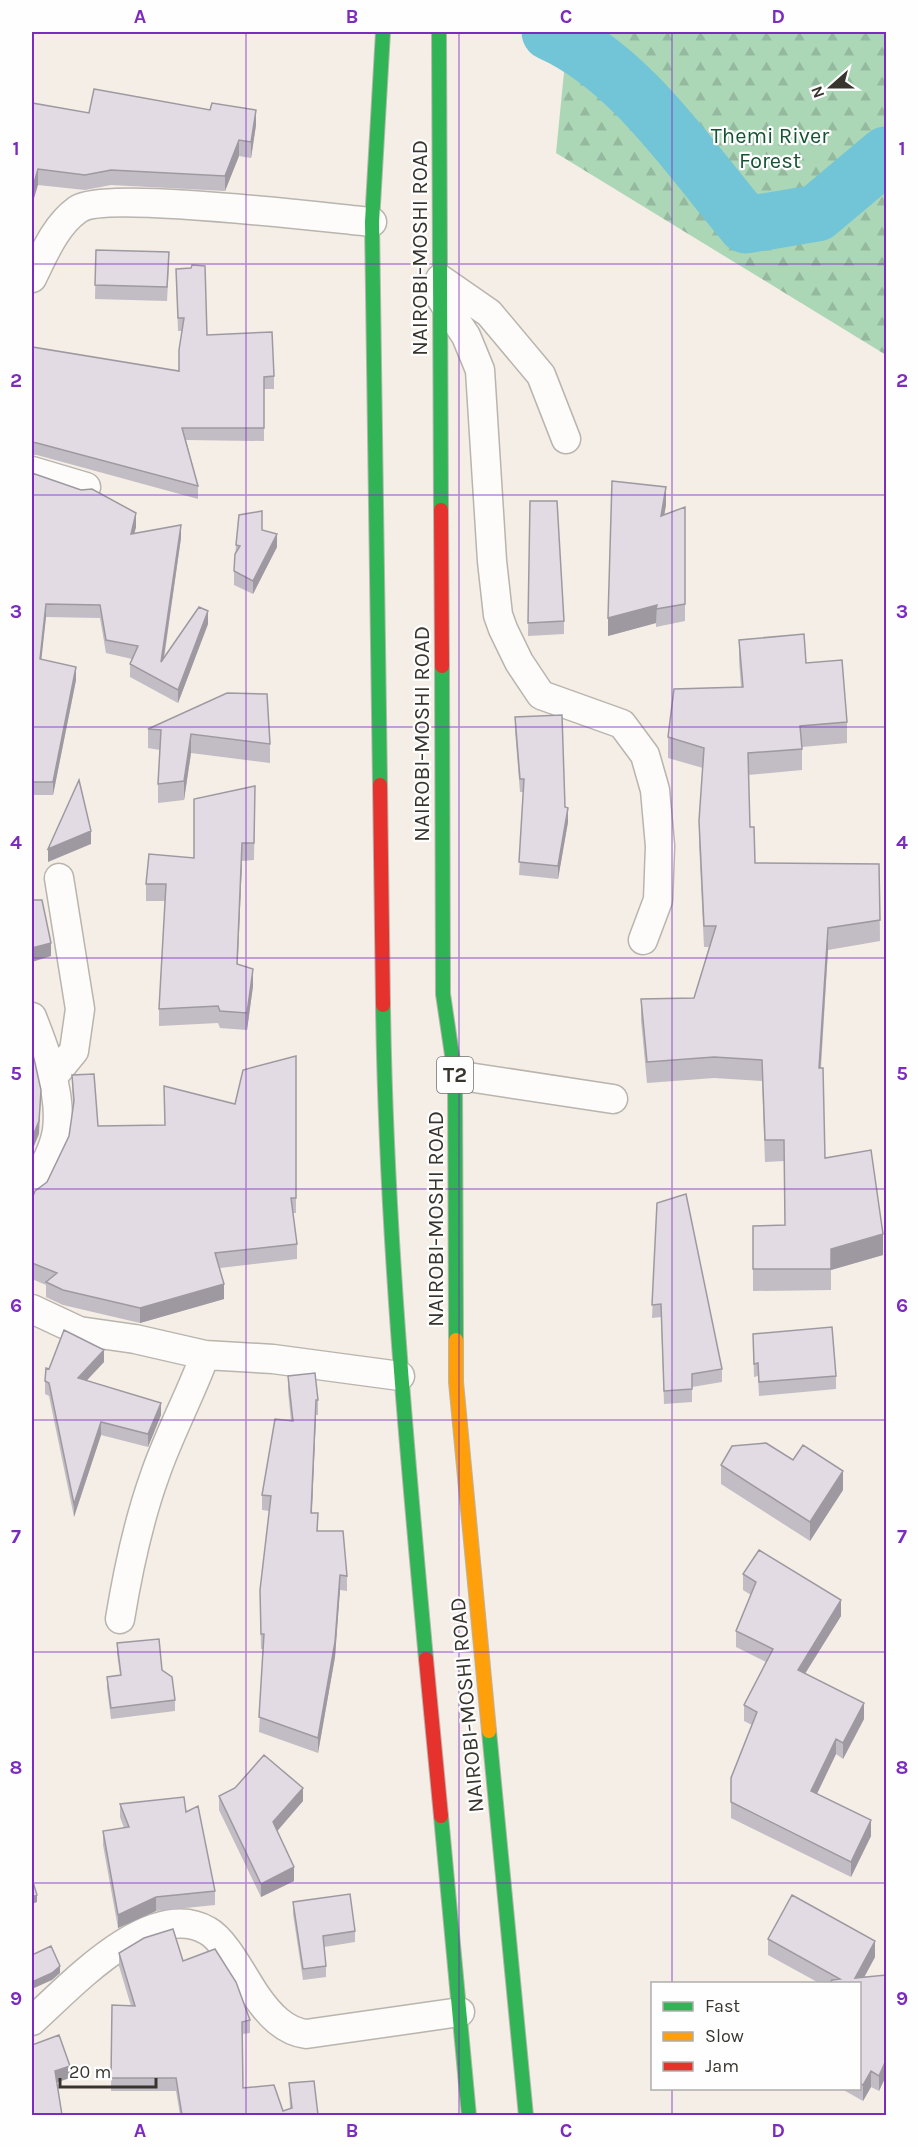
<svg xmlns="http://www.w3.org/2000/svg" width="918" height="2147" viewBox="0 0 918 2147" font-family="Karla,sans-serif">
	<defs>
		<pattern id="forest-firs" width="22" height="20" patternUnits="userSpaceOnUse" patternTransform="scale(1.5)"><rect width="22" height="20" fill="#acd7b7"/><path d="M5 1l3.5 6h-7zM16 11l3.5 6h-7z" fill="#95b99e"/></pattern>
	</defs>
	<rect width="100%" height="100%" fill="#f4eee6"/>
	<path fill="url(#forest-firs)" d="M568 32H886V355L556 153Z"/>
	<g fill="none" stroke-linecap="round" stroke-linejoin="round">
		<path stroke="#72c5d7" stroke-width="57" d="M550 32C631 68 690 159 746 225L817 213 886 155"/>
		<defs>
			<path id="street" d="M32 278C44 254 55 226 77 210 102 190 328 218 372 222
				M440 279 489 313 541 375 566 439
				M440 297 466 336 480 370 492 561 498 615 503 629 519 662 541 695 622 724 645 755 655 790 660 846 658 900 643 940
				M32 471 86 487
				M32 1017C45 1050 62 1093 57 1130 54 1151 41 1171 32 1190
				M455 1075 613 1099
				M52 1078 74 1051 80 1009 59 878
				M32 1309 79 1331 135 1339 205 1355 273 1359 400 1376
				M120 1619C128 1570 138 1522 155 1475 169 1434 190 1396 205 1355
				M32 2021C69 1988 151 1897 208 1931 225 1940 245 1980 257 1997 269 2014 284 2031 306 2034L460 2012"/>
			<path id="fast" d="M439 32 441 510
				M442 666 443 994 455 1075 456 1340
				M380 785 372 222 383 32
				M383 1005C386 1224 406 1441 426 1659
				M489 1731 526 2116
				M441 1816 469 2116"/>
			<path id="slow" d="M456 1340V1382L489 1731"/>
			<path id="jam" d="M441 510 442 666
				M380 785 383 1005
				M426 1659 441 1816"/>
		</defs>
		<use href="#street" stroke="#b9b4ad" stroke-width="31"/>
		<use href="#fast" stroke="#b9b4ad" stroke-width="16"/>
		<use href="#slow" stroke="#b9b4ad" stroke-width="16"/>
		<use href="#jam" stroke="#b9b4ad" stroke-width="16"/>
		<use href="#street" stroke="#fdfcfb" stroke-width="28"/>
		<use href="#fast" stroke="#30b455" stroke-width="14"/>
		<use href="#slow" stroke="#ff9f0a" stroke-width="14"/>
		<use href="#jam" stroke="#e5322d" stroke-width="14"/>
	</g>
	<path fill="#c2bcc4" d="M32 103 89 113 256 125 251 158 239 156 225 191 111 185 85 190 38 185Z
		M96 250 169 265 167 301 95 299Z
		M176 269 207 335 274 376V389H264V441L186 440 198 486V499L37 455H32V347L179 371 182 331H178Z
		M32 473 136 527 134 533 181 538 164 659 208 624 178 703 130 677V664L132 659 106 653 100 618 46 617 41 659 76 680 53 795H32Z
		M530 501 564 621V634L528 636Z
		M666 505 664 515 685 507V621L656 627V623L608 636Z
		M262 530 277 547 253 594 234 585V571L236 545Z
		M739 640 806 663 847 722V743L802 747V770L748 775 750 827 755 863 879 864 880 941 828 950 821 1068 825 1158 883 1255 831 1270V1290L753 1291V1226L785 1225 784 1161 765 1162 762 1081 714 1078 647 1083 641 1020V999L694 998 709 947H704L699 842V821L703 768 668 758V737L741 687 739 661Z
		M515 717 565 807 568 822 558 879 519 875 524 792H520L515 731Z
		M148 729 270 744V763L191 753 184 800 158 803V784L160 750 148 748Z
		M255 786 254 860 242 861 237 964 253 986 247 1030 220 1028 218 1023 159 1026V1009L165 901H146V884L194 858Z
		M296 1056V1213H293L297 1244V1259L220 1268 224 1299 140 1323 63 1305 46 1297V1285L32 1279V1199L47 1182 69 1136 73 1107 72 1075 98 1126 165 1125 235 1104Z
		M657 1203 722 1369V1382L692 1387V1402L664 1404 661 1317 652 1318Z
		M753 1334 836 1376V1389L759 1396 758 1376 754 1377Z
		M104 1362 86 1380 161 1415 148 1447 101 1435 74 1517 49 1396 45 1394V1381L49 1369Z
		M288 1376 318 1400V1415H316L312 1513 318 1531 347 1576V1591L340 1590 335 1657 318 1753 259 1732 263 1649H261L260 1590 270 1511 262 1510V1495L291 1421 288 1391Z
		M721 1465 843 1490 810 1541 721 1484Z
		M743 1574 841 1616 805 1673 864 1719 843 1759 836 1754 817 1794 871 1836 851 1877 731 1818V1778L752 1725 744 1721V1705L766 1662 736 1647V1631L751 1595 743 1590Z
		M117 1643 162 1670 175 1700V1711L111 1719 107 1688V1677L120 1675 117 1654Z
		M219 1796 303 1801 277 1831 294 1881 261 1897 219 1810Z
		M120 1804 186 1812 215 1891V1905L156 1911 118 1928 103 1845V1831L124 1828 120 1817Z
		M293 1902 355 1931V1942L324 1947 326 1966V1977L303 1980 293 1914Z
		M768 1939 875 1957 864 1977 886 1975V2076L879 2091 871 2087 863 2101 840 2088H860V1983H819L768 1955Z
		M119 1953 183 1961 250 2020V2033L242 2034 243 2088 283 2111 290 2109 289 2083 318 2115H180L176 2091H111L112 2005 131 2006 119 1966Z"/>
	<path fill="#9e99a0" d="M256 110V125L251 158V142Z
		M239 140V156L225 191V176Z
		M38 169V185L32 205V190Z
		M666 487V505L661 534V516Z
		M136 513V527L131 547V534Z
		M181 525V538L161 676V662Z
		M277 534V547L253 594V581Z
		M46 604V617L40 672V659Z
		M657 605 656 623 608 636V618Z
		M208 611V624L178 703V690Z
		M76 667V680L53 795V782Z
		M191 734V753L184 800V781Z
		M568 808V822L558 879V866Z
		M91 831V844L48 862V849Z
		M242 843V861L237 981V964Z
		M828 928V950L819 1089V1068Z
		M51 943V956L32 962V948Z
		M253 969V986L247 1030V1013Z
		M41 1090 39 1134 32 1151V1138Z
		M883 1234V1255L831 1270V1249Z
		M224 1284V1299L140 1323V1308Z
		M104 1350V1362L78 1390V1378Z
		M316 1400V1415L311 1528V1513Z
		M161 1403V1415L148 1447V1434Z
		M101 1422V1435L74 1517V1504Z
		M843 1471V1490L810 1541V1522Z
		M340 1575V1590L335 1657 318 1753V1738Z
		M841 1600V1616L798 1685V1670Z
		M864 1703V1719L843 1759V1743Z
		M836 1739V1754L811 1806V1791Z
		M303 1788V1801L273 1836V1822Z
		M871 1820V1836L851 1877V1862Z
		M294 1867V1881L261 1897V1884Z
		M37 1895V1902L32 1904V1897Z
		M156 1897V1911L118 1928V1915Z
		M875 1941V1957L860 1985 855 1978Z
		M60 1966V1973L52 1980 32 1989V1982Z
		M886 2060V2076L879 2091V2076Z
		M70 2066V2078L55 2083V2071Z
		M871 2071V2087L863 2101V2085Z"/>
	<path fill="#e2dbe4" stroke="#9e99a0" stroke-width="1.5" d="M94 89 210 110 212 103 256 110 251 142 239 140 225 176 111 170 85 175 38 169 32 190V103L89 113Z
		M96 250 169 252 167 287 95 285Z
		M192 265 205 266 207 335 272 332 274 376 264 377V428H182L198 486 37 443 32 442V347L179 371V350L184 318H178L176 269 191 268Z
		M32 473 81 490 92 489 136 513 131 534 181 525 161 662 199 607 208 611 178 690 130 664 138 646 106 640 100 605 46 604 40 659 76 667 53 782H32Z
		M612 481 666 487 661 516 685 507V604L656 609 657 605 608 618Z
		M530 501H557L564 621 528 623Z
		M262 511V530L277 534 253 581 234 571 235 554 240 546 236 545 239 515Z
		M804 634 806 663 842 660 847 722 800 726 802 749 748 753 750 827H754L755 863 879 864 880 920 828 928 819 1068H823L825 1158 871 1150 883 1234 831 1249V1269H753V1226L785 1225 784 1140H765L762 1060 714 1057 647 1062 641 999 694 998 716 926H704L699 821 704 748 668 737 674 689 743 687 739 640Z
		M227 693 267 694 270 744 191 734 184 781 158 784 161 730 148 729Z
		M562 715 565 807 568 808 558 866 519 862 524 779H520L515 717Z
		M79 780 91 831 48 849Z
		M255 786 254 843H242L237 964 253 969 247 1013 220 1011 218 1006 159 1009 166 884H146L149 854 194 858V799Z
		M32 900H42L51 943 32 948Z
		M32 1051 35 1063 41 1090 39 1121 32 1138Z
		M296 1056V1198H291L297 1244 215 1253 224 1284 140 1308 63 1290 46 1282 57 1273 32 1263V1199L35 1191 47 1182 69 1136 74 1101 72 1075 94 1074 98 1126 165 1125 164 1086 235 1104 243 1070Z
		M686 1194 722 1369 692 1374V1389L664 1391 661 1304 652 1305 657 1203Z
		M832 1327 836 1376 759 1382 758 1363 754 1364 753 1334Z
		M64 1330 104 1350 78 1378 161 1403 148 1434 101 1422 74 1504 49 1383 45 1381 46 1368 49 1369Z
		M315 1373 318 1400H316L311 1513H318L317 1531H343L347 1576 340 1575 335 1642 318 1738 259 1717 264 1634H261L260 1590 271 1496 262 1495 275 1419 293 1421 288 1376Z
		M766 1443 793 1460 803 1445 843 1471 810 1522 721 1465 732 1446Z
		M759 1550 841 1600 798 1670 864 1703 843 1743 836 1739 811 1791 871 1820 851 1862 731 1802V1778L757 1712 744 1705 773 1649 736 1631 756 1582 743 1574Z
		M159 1639 162 1670 172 1677 175 1700 111 1708 107 1677 121 1675 117 1643Z
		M264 1755 303 1788 273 1822 294 1867 261 1884 219 1796 235 1788Z
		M184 1797 186 1812 198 1806 215 1891 156 1897 118 1915 103 1831 129 1827 120 1804Z
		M32 1879 37 1895 32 1897Z
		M350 1894 355 1931 323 1936 326 1966 303 1969 293 1902Z
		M792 1895 875 1941 855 1978 886 1975V2060L879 2076 871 2071 863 2085 860 2083V1983H830L832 1980 840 1979 768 1939Z
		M173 1929 183 1961 215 1949 236 1982 250 2020 242 2022 243 2088 274 2085 283 2111 292 2108 289 2083 314 2081 318 2115H182L176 2078H111L112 2005 135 2006 119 1953 144 1938Z
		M51 1946 60 1966 52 1973 32 1982V1955Z
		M59 2035 70 2066 55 2071 62 2115H32V2045Z"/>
	<path fill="none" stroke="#7b2cbf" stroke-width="1.5" stroke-opacity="0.55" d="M246 32V2116M459 32V2116M672 32V1984M32 264H886M32 495H886M32 727H886M32 958H886M32 1189H886M32 1420H886M32 1652H886M32 1883H886M672 2088V2116"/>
	<g text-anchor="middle" stroke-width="4.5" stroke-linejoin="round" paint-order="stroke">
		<rect fill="#fefefe" stroke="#73716c" stroke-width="1.5" x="437" y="1057" width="36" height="36" rx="4.5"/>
		<g font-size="21" font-weight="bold" fill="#38342e">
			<text x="455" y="1082">T2</text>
		</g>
		<g font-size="22" fill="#155433" stroke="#fefefe">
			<text x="770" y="143">Themi River<tspan x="770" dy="25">Forest</tspan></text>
		</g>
		<g font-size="22" fill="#38342e" stroke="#fefefe">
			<text transform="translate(419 248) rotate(-90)" y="8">NAIROBI-MOSHI ROAD</text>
			<text transform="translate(421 734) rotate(-90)" y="8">NAIROBI-MOSHI ROAD</text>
			<text transform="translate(435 1219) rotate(-90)" y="8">NAIROBI-MOSHI ROAD</text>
			<text transform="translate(466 1705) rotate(-95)" y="8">NAIROBI-MOSHI ROAD</text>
		</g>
	</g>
	<rect width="918" height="2147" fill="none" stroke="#fefefe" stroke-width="66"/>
	<rect x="651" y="1982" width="210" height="108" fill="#fefefe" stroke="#afadab" stroke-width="1.5"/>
	<rect x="663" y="2002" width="30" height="9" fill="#30b455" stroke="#afadab" stroke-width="1.5"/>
	<text x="705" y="2012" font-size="18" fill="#38342e">Fast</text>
	<rect x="663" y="2032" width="30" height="9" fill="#ff9f0a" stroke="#afadab" stroke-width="1.5"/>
	<text x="705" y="2042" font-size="18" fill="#38342e">Slow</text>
	<rect x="663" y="2062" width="30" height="9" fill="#e5322d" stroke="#afadab" stroke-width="1.5"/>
	<text x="705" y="2072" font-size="18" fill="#38342e">Jam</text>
	<g transform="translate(831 87) rotate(249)" stroke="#fefefe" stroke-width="4.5" paint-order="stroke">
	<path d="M0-4.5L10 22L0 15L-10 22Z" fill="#38342e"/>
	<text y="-9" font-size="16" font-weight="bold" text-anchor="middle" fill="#38342e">N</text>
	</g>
	<path d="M60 2078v9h96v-9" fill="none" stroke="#38342e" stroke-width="3"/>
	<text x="69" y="2078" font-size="18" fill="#38342e" stroke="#fefefe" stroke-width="4.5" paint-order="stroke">20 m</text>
	<rect x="33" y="33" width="852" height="2081" fill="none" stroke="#7b2cbf" stroke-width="2"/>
	<g font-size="20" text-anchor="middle" font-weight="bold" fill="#7b2cbf">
		<text x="140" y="23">A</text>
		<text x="352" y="23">B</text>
		<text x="566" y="23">C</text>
		<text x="778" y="23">D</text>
		<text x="16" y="155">1</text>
		<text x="902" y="155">1</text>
		<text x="16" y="387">2</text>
		<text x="902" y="387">2</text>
		<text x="16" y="618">3</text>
		<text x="902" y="618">3</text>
		<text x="16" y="849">4</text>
		<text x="902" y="849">4</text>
		<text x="16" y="1080">5</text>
		<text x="902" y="1080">5</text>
		<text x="16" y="1312">6</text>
		<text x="902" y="1312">6</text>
		<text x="16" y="1543">7</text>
		<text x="902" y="1543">7</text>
		<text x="16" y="1774">8</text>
		<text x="902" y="1774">8</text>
		<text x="16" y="2005">9</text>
		<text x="902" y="2005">9</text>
		<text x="140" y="2137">A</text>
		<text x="352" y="2137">B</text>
		<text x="566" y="2137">C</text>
		<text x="778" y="2137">D</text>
	</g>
</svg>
